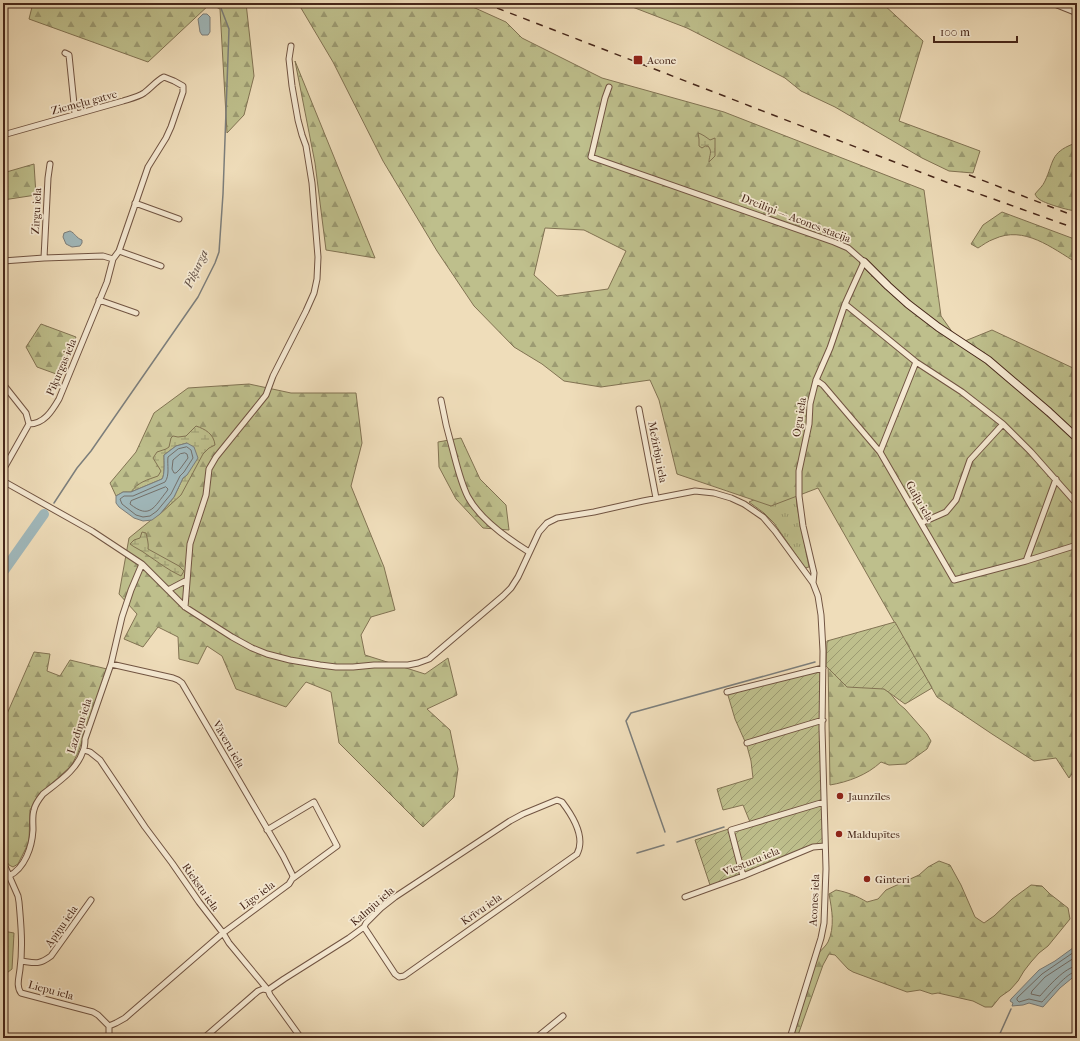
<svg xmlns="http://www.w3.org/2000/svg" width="1080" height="1041" viewBox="0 0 1080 1041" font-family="'IM FELL French Canon',serif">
	<defs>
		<pattern id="grass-tufts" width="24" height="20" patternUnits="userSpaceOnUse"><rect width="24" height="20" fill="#bebf8c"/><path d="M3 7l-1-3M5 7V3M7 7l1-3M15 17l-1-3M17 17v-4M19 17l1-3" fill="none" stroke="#9c9b72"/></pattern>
		<pattern id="forest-firs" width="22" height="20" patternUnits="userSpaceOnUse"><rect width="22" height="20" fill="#bebf8c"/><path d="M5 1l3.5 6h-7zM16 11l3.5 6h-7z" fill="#9c9b72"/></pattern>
		<pattern id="wetland-marsh" width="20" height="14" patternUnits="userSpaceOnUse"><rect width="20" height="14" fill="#bebf8c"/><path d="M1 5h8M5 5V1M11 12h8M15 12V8" fill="none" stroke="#9c9b72"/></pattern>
		<pattern id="garden-furrows" width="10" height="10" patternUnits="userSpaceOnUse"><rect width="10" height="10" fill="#bebf8c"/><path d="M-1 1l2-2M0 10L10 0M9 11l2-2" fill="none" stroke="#9c9b72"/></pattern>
	</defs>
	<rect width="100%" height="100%" fill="#efddba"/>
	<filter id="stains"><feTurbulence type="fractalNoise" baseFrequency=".005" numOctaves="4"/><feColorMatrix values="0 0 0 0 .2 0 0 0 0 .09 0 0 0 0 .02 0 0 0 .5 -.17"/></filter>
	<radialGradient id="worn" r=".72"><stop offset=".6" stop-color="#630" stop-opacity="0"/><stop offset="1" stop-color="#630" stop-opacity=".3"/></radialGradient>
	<path fill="url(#grass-tufts)" stroke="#827353" d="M795 481 797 506 809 567 805 568 774 523 764 513 749 502Z"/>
	<path fill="url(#forest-firs)" stroke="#827353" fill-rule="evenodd" d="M33 3H246L254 76 244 115 227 133 220 9 210 4 148 62 29 19Z
		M298 3H464L506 22 522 38 602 78 724 112 924 190 941 316 960 343 992 330 1073 368 1077 363V767L1069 778 1056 758 1034 761 992 734 937 697 818 488 771 506 677 474 659 400 650 380 601 387 564 381 542 364 514 347 474 306 437 251 383 161 333 62ZM545 228 584 230 626 251 608 289 557 296 534 275Z
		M622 3H882L923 41 899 121 980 151 973 173 949 171 922 158 835 107 801 91 785 78 687 28Z
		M295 61 375 258 326 250 315 163Z
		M1073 144H1077V211C1070 211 1043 203 1039 199 1037 198 1036 196 1035 194 1038 190 1043 186 1045 181 1054 162 1050 153 1073 144Z
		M34 164 36 195 3 200V173Z
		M1002 212 1077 240V263C1052 248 1024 225 994 239 988 241 983 245 978 248L971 244 983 225Z
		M41 324 76 337 59 375 37 367 26 347Z
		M249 384 291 393H356L362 443 351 486 384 567 395 610 371 617 361 635 365 655 425 674 448 658 457 695 427 709 450 730 458 769 454 797 423 827 339 743 331 692 306 682 286 707 236 689 222 656 207 646 198 664 179 659 178 637 158 627 143 647 124 639 137 614 119 594 129 538 156 516 160 514 174 497 164 474 131 492H123L116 496 110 483 136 452 154 413 188 388Z
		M461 438 480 479 506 505 509 530 483 528 456 499 439 467 438 442Z
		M34 652 50 654 47 671 60 676 70 660 107 669 78 753 71 766 39 795 30 810 29 842 18 864 13 867 9 865 3 855V723Z
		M828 660 888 691 899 704 905 709 927 734 931 741 927 749 906 764 889 765 881 762C867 775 848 782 830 785Z
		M939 861 950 865 961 885 975 917 984 923 994 916 1012 899 1031 885 1042 886 1050 894 1068 908 1070 919 1048 946 1039 953 1031 962 1024 971 1018 981 1010 990 1000 997 992 1007H985L973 1001 938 993 932 994 920 990 907 992 853 972 848 969 835 955 829 954 823 965 797 1038H790L818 954C821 950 826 946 828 942 835 927 832 910 829 894L836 890C847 892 857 896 867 902L878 899 886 890 919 875 928 867Z
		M3 931 14 933 12 969 3 976Z"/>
	<path fill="url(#wetland-marsh)" stroke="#827353" d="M698 133C702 134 706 137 710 140L715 138V156L709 162C709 155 713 152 708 146H705L702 148 699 146V139Z
		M196 426C205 429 214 434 215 445L209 448 203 454 181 495 160 514 174 497 183 478 187 475V443L176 446 164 455C164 461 165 475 162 479L131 492C138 482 147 480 158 476L161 471 153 458 157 452 166 449 169 447 171 438 173 436 178 437 186 436Z
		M142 532 146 533C147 538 149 544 148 549L179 566 184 571 181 576C168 570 158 562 146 554 141 550 135 548 130 544L134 540 140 538Z"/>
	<path fill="url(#garden-furrows)" stroke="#827353" d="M895 622 932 688 905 704 884 689 847 687 826 666 827 641Z
		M823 668 825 846 813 847 711 888 695 840 750 822 743 805 723 810 717 789 753 778 751 761 747 746 735 719 727 692Z"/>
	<path fill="#a0b8bb" stroke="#7c7e7b" d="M203 14H207L210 17V32L208 35H202L200 32 198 19Z
		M70 231C75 233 76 238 82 240V243L80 246 72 247 66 244 63 237 64 233Z
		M187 443 194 447 198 458 187 475 183 478 174 497 160 514 152 520 143 521 134 518 119 507 116 503V496L123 492H131L162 479C165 475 164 461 164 455L176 446Z
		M1077 945V974L1060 988 1043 1007 1029 1003 1023 1005 1012 1006 1013 1003 1010 1001 1011 999 1039 970 1055 961Z"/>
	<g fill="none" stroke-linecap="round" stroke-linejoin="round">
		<path stroke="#74706a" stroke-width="1" d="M187 447 191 450 193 458 184 472 180 476 171 494 157 511 150 516 143 517 136 515 122 504 120 499 124 496H133L165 482C170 475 167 465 168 457L178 449Z
			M185 453 187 454 188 458 180 469 176 473H174L172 469 173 460 180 454Z
			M166 487 168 489 167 491C154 507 150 520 130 504L131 501Z
			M1077 950 1042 974 1017 998V1000L1019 1002 1029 999 1042 1002C1050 994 1066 973 1077 971
			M1077 956 1045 977 1032 991 1031 994 1040 996C1048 987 1065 967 1077 966"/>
		<path stroke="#7c7e7b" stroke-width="1.5" d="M54 503 77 468 91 451 198 297 215 263 219 252 223 194 229 29 219 3
			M665 832 626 721 631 713 815 662
			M677 842 724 827
			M637 853 664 845
			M998 1038 1011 1009"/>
		<path stroke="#a0b8bb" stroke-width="10" d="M3 572 44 514"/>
		<defs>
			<path id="street" d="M1052 3 1077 13
				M65 53 69 55 75 114
				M609 87 605 98 591 157 834 242 848 248 864 262 845 304 830 348 816 380 810 404 809 424 799 471V496L803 526 814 573 813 583
				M3 135 123 101C129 99 138 97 144 93 151 88 156 81 164 77L174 81 183 86V92L171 127 166 138 148 167 119 251 113 259 107 282 59 399C52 411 44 424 29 424
				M50 164 48 178 44 258 103 256 113 259
				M135 203 179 219
				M119 251 161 266
				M3 261 44 258
				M99 300 136 313
				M845 304 916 362 962 392 1003 424 1031 452 1077 504
				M816 380 823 385 880 452 954 580 1026 561 1077 545
				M3 384 26 413 29 424
				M441 400C444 417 448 434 453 451 457 466 461 483 468 497 480 519 508 539 529 552
				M639 409 656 498
				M880 452 916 362
				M3 470 29 424
				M3 481 92 531 142 564 185 607 232 637 252 648 267 654 290 660 320 665 336 667H353L374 665H408L418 663 429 659 503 596 511 588 518 577 539 532 547 523 557 518 594 512 643 501 695 491 714 493 731 498 744 504 763 517 775 531 813 583 818 596 821 615 823 651 822 728 826 869 824 923 821 938 790 1038
				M921 523 946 512 956 500 970 460 1003 424
				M1026 561 1056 479
				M168 590 187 580
				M185 607 190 544 206 495 209 469 216 457 254 410 266 395 273 376 306 311 314 293 317 279 318 257 312 183 306 146 302 135 298 120 292 86 289 59 291 46
				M111 664 173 678 178 680 182 683 283 856 293 876 292 879
				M727 692 823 668
				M747 743 823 720
				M84 750 90 752 100 760 145 827 172 863 199 902 223 933 229 943 268 990 270 995 301 1038
				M3 862 18 896 19 902C21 924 23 947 20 969 19 978 16 986 21 993L93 1012 98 1015 109 1026
				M9 876C25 868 32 847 33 830 33 823 32 816 34 810 35 804 39 799 43 794 58 782 77 770 83 751 85 747 85 743 85 739L111 664 122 617 131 590 142 564
				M743 876 731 830 824 802
				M685 897 743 876 813 847 825 846
				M21 961C36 963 39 965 51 956L91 900
				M109 1026 116 1023 125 1018 223 933 289 884 292 879 337 846 314 802 267 830
				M109 1026V1038
				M204 1038 258 991 263 989 268 990 284 979 349 938 364 927 366 923 381 908 395 897 510 821 523 814 557 800 562 802C572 815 586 837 577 854L404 976 399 977 395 974 364 927
				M536 1038 563 1016"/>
			<path id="secondary" d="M864 262 888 286 908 304 938 327 988 360 1049 412 1077 438"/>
		</defs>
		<use href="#street" stroke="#715442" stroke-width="7"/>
		<use href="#secondary" stroke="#47271a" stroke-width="9"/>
		<use href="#street" stroke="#f5e9d2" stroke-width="5"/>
		<use href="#secondary" stroke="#f5e9d2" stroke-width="7"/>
		<path stroke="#47271a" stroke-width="1.5" stroke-dasharray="7 7" stroke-linecap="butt" d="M484 3 946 182 1077 229
			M969 175 1077 217"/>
	</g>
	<g fill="#8f2418" stroke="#f5e9d2" stroke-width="1.5">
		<rect x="633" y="55" width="10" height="10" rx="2"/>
		<circle cx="840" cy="796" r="4"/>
		<circle cx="839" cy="834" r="4"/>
		<circle cx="867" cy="879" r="4"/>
	</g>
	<g text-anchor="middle" stroke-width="3.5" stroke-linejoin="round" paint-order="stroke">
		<g font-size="11" fill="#47271a" stroke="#f5e9d2" text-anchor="start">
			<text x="647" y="64">Acone</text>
			<text x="848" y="800">Jaunzīles</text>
			<text x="847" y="838">Maldupītes</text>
			<text x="875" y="883">Ginteri</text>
		</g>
		<g font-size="11" fill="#47271a" stroke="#f5e9d2">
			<text transform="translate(84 102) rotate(-15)" y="4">Ziemeļu gatve</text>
			<text transform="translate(36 211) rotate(-87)" y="4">Zirgu iela</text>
			<text transform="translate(796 218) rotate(21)" y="4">Dreiliņi — Acones stacija</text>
			<text transform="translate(61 367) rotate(-67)" y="4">Piķurgas iela</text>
			<text transform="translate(799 417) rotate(-81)" y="4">Ogu iela</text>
			<text transform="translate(658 452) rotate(79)" y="4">Mežirbju iela</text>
			<text transform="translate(920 501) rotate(60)" y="4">Gaiļu iela</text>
			<text transform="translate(79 726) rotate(-72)" y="4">Lazdiņu iela</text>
			<text transform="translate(229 744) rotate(60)" y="4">Vāveru iela</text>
			<text transform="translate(751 861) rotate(-22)" y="4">Viesturu iela</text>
			<text transform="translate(201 887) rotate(55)" y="4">Riekstu iela</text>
			<text transform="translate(257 895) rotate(-37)" y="4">Līgo iela</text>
			<text transform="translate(814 900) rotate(-87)" y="4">Acones iela</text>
			<text transform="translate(372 906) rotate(-41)" y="4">Kalmju iela</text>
			<text transform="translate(481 909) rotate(-35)" y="4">Krīvu iela</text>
			<text transform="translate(61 926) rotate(-55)" y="4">Apiņu iela</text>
			<text transform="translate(51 990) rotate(15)" y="4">Liepu iela</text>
		</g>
		<g font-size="12" font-style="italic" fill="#5d4b42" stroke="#f5e9d2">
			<text transform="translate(196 269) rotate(-65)" y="4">Piķurga</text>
		</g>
	</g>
	<rect width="1080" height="1041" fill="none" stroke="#efddba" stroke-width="16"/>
	<rect x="4" y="4" width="1072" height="1033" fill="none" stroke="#47271a" stroke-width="2"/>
	<rect x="8" y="8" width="1064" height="1025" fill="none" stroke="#47271a"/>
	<path d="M934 36v6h83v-6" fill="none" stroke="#47271a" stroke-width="2"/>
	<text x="940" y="36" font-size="12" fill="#47271a" stroke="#f5e9d2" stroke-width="3" paint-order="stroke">100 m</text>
	<rect width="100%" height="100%" filter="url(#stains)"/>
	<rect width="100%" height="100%" fill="url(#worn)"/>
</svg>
